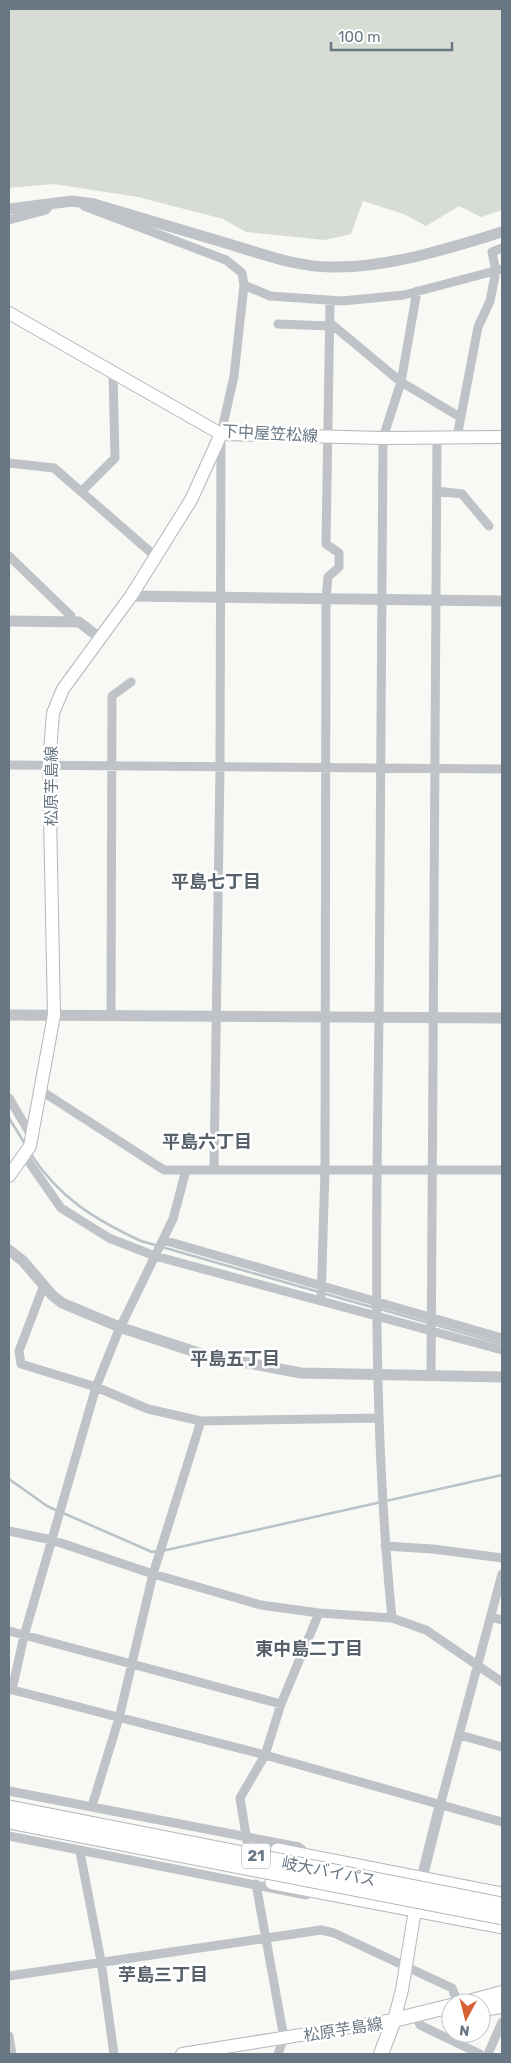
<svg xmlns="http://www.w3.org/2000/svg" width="511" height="2063" viewBox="0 0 511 2063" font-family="Rubik,'Noto Sans JP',sans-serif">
	<rect width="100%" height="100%" fill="#f8f8f5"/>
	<path fill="#d7dcd5" d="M9 9H502V210L481 217 459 206 426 226 404 214 363 201 351 234 325 240 246 232 223 219 138 197 54 184 9 188Z"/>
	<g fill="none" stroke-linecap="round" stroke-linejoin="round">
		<path stroke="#b9c3c8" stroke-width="2.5" d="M9 1118 25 1144
			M30 1153C59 1198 94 1219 141 1241L375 1308
			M380 1309 502 1344
			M9 1479 47 1506 58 1511
			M63 1513 152 1552 157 1551
			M162 1551 502 1475"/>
		<defs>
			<path id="secondary" d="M9 313 221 434 383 438 502 437
				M9 1176 30 1146 54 1015 49 764 53 713 63 689 131 596 191 500 221 434
				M182 2054 394 2020 402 1990 415 1910"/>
			<path id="primary" d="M465 2003 502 1993
				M481 2009 502 2006
				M394 2020 451 2006
				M381 2054 394 2020"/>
			<path id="trunk" d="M278 1851 502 1895
				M273 1882 502 1926"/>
		</defs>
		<use href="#secondary" stroke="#b2b7bc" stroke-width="14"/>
		<use href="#primary" stroke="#b3b7bb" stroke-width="16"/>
		<use href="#trunk" stroke="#b3b7ba" stroke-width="17"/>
		<path stroke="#bfc3c7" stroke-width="9" d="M84 206 226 260 242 273 244 285 234 376 221 434 220 767 214 1170
			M9 220 46 210 51 203
			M244 285 270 296 342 301 404 295 502 269
			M329 322 401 382 460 417
			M278 324 329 326
			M457 437 478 327 490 301 496 271 492 252 502 248
			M9 463 54 468 155 556
			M82 491 115 458 113 374
			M437 491 462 494 489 526
			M9 556 71 616V621
			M9 765 502 769
			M111 1015 112 696 131 682
			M40 1090 164 1170H502
			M9 1098 32 1137
			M24 1155 61 1208 109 1238 155 1256 502 1350
			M163 1240 502 1338
			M44 1285 19 1351 21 1364 96 1387 148 1409 201 1421 379 1418
			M321 1301 325 1170 326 599 328 577 339 567V553L326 544 330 301
			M431 1376 437 437
			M9 1531 52 1540 153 1574 261 1605 319 1613 392 1618 426 1630 502 1682
			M385 1546 433 1549 502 1558
			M491 1617 502 1620
			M392 1618C372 1419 376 1219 379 1019 381 825 382 631 383 438L401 382 417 291
			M9 1631 281 1704
			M9 1689 265 1755 502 1822
			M12 1690 24 1636 96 1387 118 1332 173 1219 186 1170
			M460 1735 502 1747
			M9 1791 299 1847 308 1855
			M92 1806 119 1718 153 1574 201 1421
			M440 1806 502 1574
			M9 1836 306 1895
			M247 1841 240 1798 265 1755 281 1704 319 1613
			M80 1852 101 1961 114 2054
			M256 1884 284 2038 278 2054
			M9 1976 321 1930 334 1933 452 1988 458 2003
			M417 2018 420 2025 480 2054
			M9 2036 12 2054
			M488 2054 502 2022"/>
		<path stroke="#bfc3c7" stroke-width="11" d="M9 209 72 201 94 204C139 217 184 231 229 244 262 254 297 267 332 267 389 268 449 248 502 232
			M131 596 502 601
			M9 621 79 622 100 638
			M9 1015 502 1018
			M9 1250 23 1261 52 1295 62 1303 122 1328 205 1355 301 1373 502 1377
			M420 1886 440 1806"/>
		<use href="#secondary" stroke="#fff" stroke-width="12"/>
		<use href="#primary" stroke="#fff" stroke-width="14"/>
		<use href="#trunk" stroke="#fff" stroke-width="15"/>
		<defs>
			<path id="trunk-bridge" d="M9 1808 502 1905
				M9 1821 502 1917"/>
		</defs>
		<use href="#trunk-bridge" stroke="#b3b7ba" stroke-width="17" stroke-linecap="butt"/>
		<use href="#trunk-bridge" stroke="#fff" stroke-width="15"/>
	</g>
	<g text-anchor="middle" stroke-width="5" stroke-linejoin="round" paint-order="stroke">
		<rect fill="#fff" stroke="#96a0a9" stroke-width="1" x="242" y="1843.5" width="28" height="25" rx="4"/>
		<g font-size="15" font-weight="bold" fill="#697784">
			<text x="256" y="1861">21</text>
		</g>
		<g font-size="16" fill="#697784" stroke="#fff">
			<text transform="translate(270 433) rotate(3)" y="6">下中屋笠松線</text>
			<text transform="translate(51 786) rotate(-90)" y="6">松原芋島線</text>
			<text transform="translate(329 1871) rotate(11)" y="6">岐大バイパス</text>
			<text transform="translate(343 2029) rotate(-9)" y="6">松原芋島線</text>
		</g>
		<g font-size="18" font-weight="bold" fill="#56606a" stroke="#fff">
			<text x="216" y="888">平島七丁目</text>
			<text x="207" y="1148">平島六丁目</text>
			<text x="235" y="1365">平島五丁目</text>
			<text x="309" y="1655">東中島二丁目</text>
			<text x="163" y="1981">芋島三丁目</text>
		</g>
	</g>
	<rect width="511" height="2063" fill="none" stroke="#697784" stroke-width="20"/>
	<g transform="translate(466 2018) rotate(187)"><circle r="24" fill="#ffffff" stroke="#c3c9ce"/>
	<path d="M0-4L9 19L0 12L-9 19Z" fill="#d96234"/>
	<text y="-8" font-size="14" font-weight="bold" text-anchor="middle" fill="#697784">N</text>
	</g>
	<path d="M331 42v8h121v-8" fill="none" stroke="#697784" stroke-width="2.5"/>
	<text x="338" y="42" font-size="15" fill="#697784" stroke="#ffffff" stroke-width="4" paint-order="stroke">100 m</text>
</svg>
